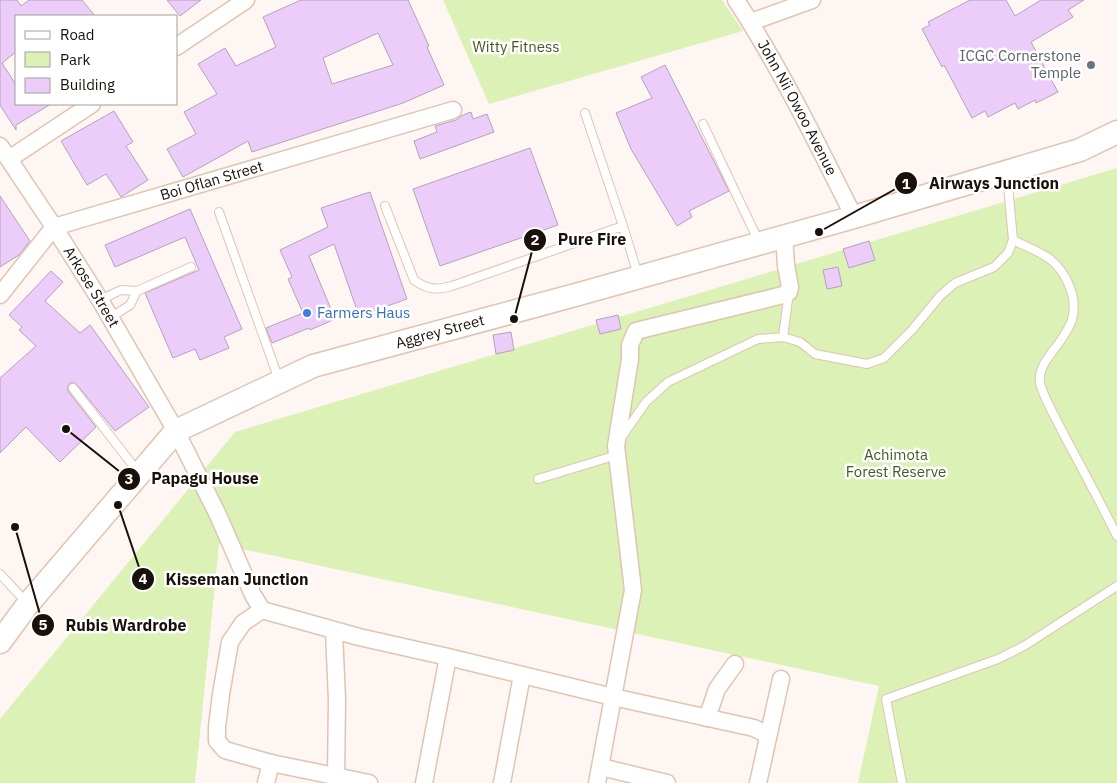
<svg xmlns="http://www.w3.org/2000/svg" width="1117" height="783" viewBox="0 0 1117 783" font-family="'IBM Plex Sans',sans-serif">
	<rect width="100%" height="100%" fill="#fdf6f2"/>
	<path fill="#dbf1b5" d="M443 0H722L743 31 489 104Z
		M1117 168V783H858L879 686 219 544 195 783H0V719L235 432Z"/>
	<path fill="#eccdf9" stroke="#b4a2bc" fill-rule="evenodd" d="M0 0H17L21 6 29 0H82L95 16H16V52L2 63 16 85V104H51L16 125V130L0 105Z
		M167 0H201L180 16Z
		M301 0H408L429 46 427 47 444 85 403 103 252 152 248 141 183 177 167 149 196 134 184 112 217 94 198 64 225 48 236 66 276 47 263 17ZM378 33 393 65 332 84 323 58Z
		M970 0H1006L1015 16 1041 0H1084L1068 10 1073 17 1031 42 1058 92 1036 103 1035 100 1018 109 1015 103 988 117 985 111 972 118 944 65 942 67 922 29 930 25 928 22Z
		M665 65 729 191 689 211 692 217 677 226 631 149 616 113 652 98 641 77Z
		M114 111 133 142 126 146 148 180 121 197 106 174 87 185 61 141Z
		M471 112 473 119 487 114 494 132 420 159 414 141 437 132 435 126 456 120 461 116Z
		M530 148 558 225 440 266 413 189Z
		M370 192 407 299 359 316 334 244 309 256 335 319 310 330 309 328 272 343 266 328 303 313 288 279 292 277 280 250 328 227 321 208Z
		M0 196 30 241 19 255 0 267Z
		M190 209 242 329 224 337 229 348 200 360 195 349 173 358 145 293 199 270 185 237 115 267 105 245Z
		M869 241 875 260 849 268 843 249Z
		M838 267 842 286 827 289 823 270Z
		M51 271 63 282 45 301 80 333 90 325 149 407 115 431 77 385 75 383H70L68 386V391L96 427 60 462 26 427 0 453V378L36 346 19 330 22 327 9 315Z
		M618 315 621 329 600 334 596 320Z
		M511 332 514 350 496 354 493 335Z"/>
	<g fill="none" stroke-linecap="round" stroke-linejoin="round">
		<defs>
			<path id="service" d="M585 113 623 226
				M703 124 759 242
				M385 206 414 280C428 290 436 290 452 286L623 226 638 275
				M219 212 279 380
				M1013 240C1025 246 1039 251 1050 259 1067 273 1078 298 1072 320 1070 326 1066 332 1063 337 1055 350 1037 366 1040 383 1044 399 1057 420 1064 435 1082 468 1100 502 1117 536
				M100 300 121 290 137 291 191 267
				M110 318 130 305 137 291
				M783 337 789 292
				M73 388 138 472
				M621 438 646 402 668 382 758 339 783 337 800 342 815 354 867 364 884 358 912 330 940 296 955 283 994 267 1008 253 1013 240 1007 175
				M538 479 617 455
				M0 574 26 602
				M902 783 886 699 998 659 1024 646 1117 586"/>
			<g id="minor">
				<path id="s1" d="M736 0C781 69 817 143 854 217"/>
				<path d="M751 22 812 0"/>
				<path d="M176 47 246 0"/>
				<path id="s2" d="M0 146 54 227 100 300 176 431 218 515 253 595 262 610 359 637 448 657 613 697 754 728 768 735"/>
				<path d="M9 159 92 104"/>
				<path id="s3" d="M0 295 54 227 453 110"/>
				<path d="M262 610 243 623 230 642 221 694 217 727V741L225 750 271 763 369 783"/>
				<path d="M334 631 337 700 336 776"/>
				<path d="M707 718 717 689 735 664"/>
				<path d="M601 767 667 783"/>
				<path d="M266 783 271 763"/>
				<path d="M424 783 448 657"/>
				<path d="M502 783 522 675"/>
				<path d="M597 783 633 590 616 446 630 359V345L636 331 783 295 789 292 790 287 786 265 784 236"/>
				<path d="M758 783 781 679"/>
			</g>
			<g id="secondary">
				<path id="s4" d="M0 642 28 604 176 431 313 366 579 294 854 217 1080 150 1117 132"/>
			</g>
		</defs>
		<use href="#service" stroke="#e1c4b0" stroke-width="10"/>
		<use href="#minor" stroke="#e1c4b0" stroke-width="19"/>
		<use href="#secondary" stroke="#e1c4b0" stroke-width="25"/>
		<use href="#service" stroke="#fff" stroke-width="8"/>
		<use href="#minor" stroke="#fff" stroke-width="16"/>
		<use href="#secondary" stroke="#fff" stroke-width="22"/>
	</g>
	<circle fill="#6b7280" stroke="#fff" stroke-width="2" cx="1091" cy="65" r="5"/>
	<circle fill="#3f7fe0" stroke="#fff" stroke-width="2" cx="307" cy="313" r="5"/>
	<g text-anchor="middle" stroke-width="5" stroke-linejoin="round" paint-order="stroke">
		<g font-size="15" fill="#485920" stroke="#fff">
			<text x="516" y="52">Witty Fitness</text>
			<text x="896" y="460">Achimota<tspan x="896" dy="17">Forest Reserve</tspan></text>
		</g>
		<g font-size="15" fill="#5b616d" stroke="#fff" text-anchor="end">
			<text x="1081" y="61">ICGC Cornerstone<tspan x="1081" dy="17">Temple</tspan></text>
		</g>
		<g font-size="15" fill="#191009" stroke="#fff">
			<text dy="5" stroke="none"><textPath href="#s1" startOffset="124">John Nii Owoo Avenue</textPath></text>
			<text dy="5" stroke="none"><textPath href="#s3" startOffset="251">Boi Oflan Street</textPath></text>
			<text dy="5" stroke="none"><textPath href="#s2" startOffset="168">Arkose Street</textPath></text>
			<text dy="5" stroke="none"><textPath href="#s4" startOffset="558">Aggrey Street</textPath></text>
		</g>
		<g font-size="15" fill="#366cbe" stroke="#fff" text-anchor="start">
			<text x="317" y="318">Farmers Haus</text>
		</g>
	</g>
	<path fill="none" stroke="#191009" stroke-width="2" d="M819 232L906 183M514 319L535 240M66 429L129 479M118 505L143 579M15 527L43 625"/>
	<g fill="#191009" stroke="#fff" stroke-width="2">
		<circle cx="819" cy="232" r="5"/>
		<circle cx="514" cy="319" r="5"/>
		<circle cx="66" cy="429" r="5"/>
		<circle cx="118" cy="505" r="5"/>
		<circle cx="15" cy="527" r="5"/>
		<circle cx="906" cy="183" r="12"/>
		<circle cx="535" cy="240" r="12"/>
		<circle cx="129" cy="479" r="12"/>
		<circle cx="143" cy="579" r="12"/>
		<circle cx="43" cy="625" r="12"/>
	</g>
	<g font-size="15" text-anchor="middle" font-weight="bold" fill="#fff">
		<text x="906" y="189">1</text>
		<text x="535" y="245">2</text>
		<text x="129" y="484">3</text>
		<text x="143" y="584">4</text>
		<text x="43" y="630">5</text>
	</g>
	<g font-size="16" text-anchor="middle" font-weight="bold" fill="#191009" stroke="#fff" stroke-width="5" stroke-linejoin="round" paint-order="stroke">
		<text x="994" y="189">Airways Junction</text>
		<text x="592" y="245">Pure Fire</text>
		<text x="205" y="484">Papagu House</text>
		<text x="237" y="585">Kisseman Junction</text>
		<text x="126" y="631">Rubis Wardrobe</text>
	</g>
	<rect x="15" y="15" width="162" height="90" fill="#ffffff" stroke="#a39f9d"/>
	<rect x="25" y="31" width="25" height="8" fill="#ffffff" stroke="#a39f9d"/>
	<text x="60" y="40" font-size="15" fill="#191009">Road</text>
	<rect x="25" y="52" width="25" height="15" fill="#dbf1b5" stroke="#a39f9d"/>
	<text x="60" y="65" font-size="15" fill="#191009">Park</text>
	<rect x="25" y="78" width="25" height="15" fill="#eccdf9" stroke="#a39f9d"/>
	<text x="60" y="90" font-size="15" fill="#191009">Building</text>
</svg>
